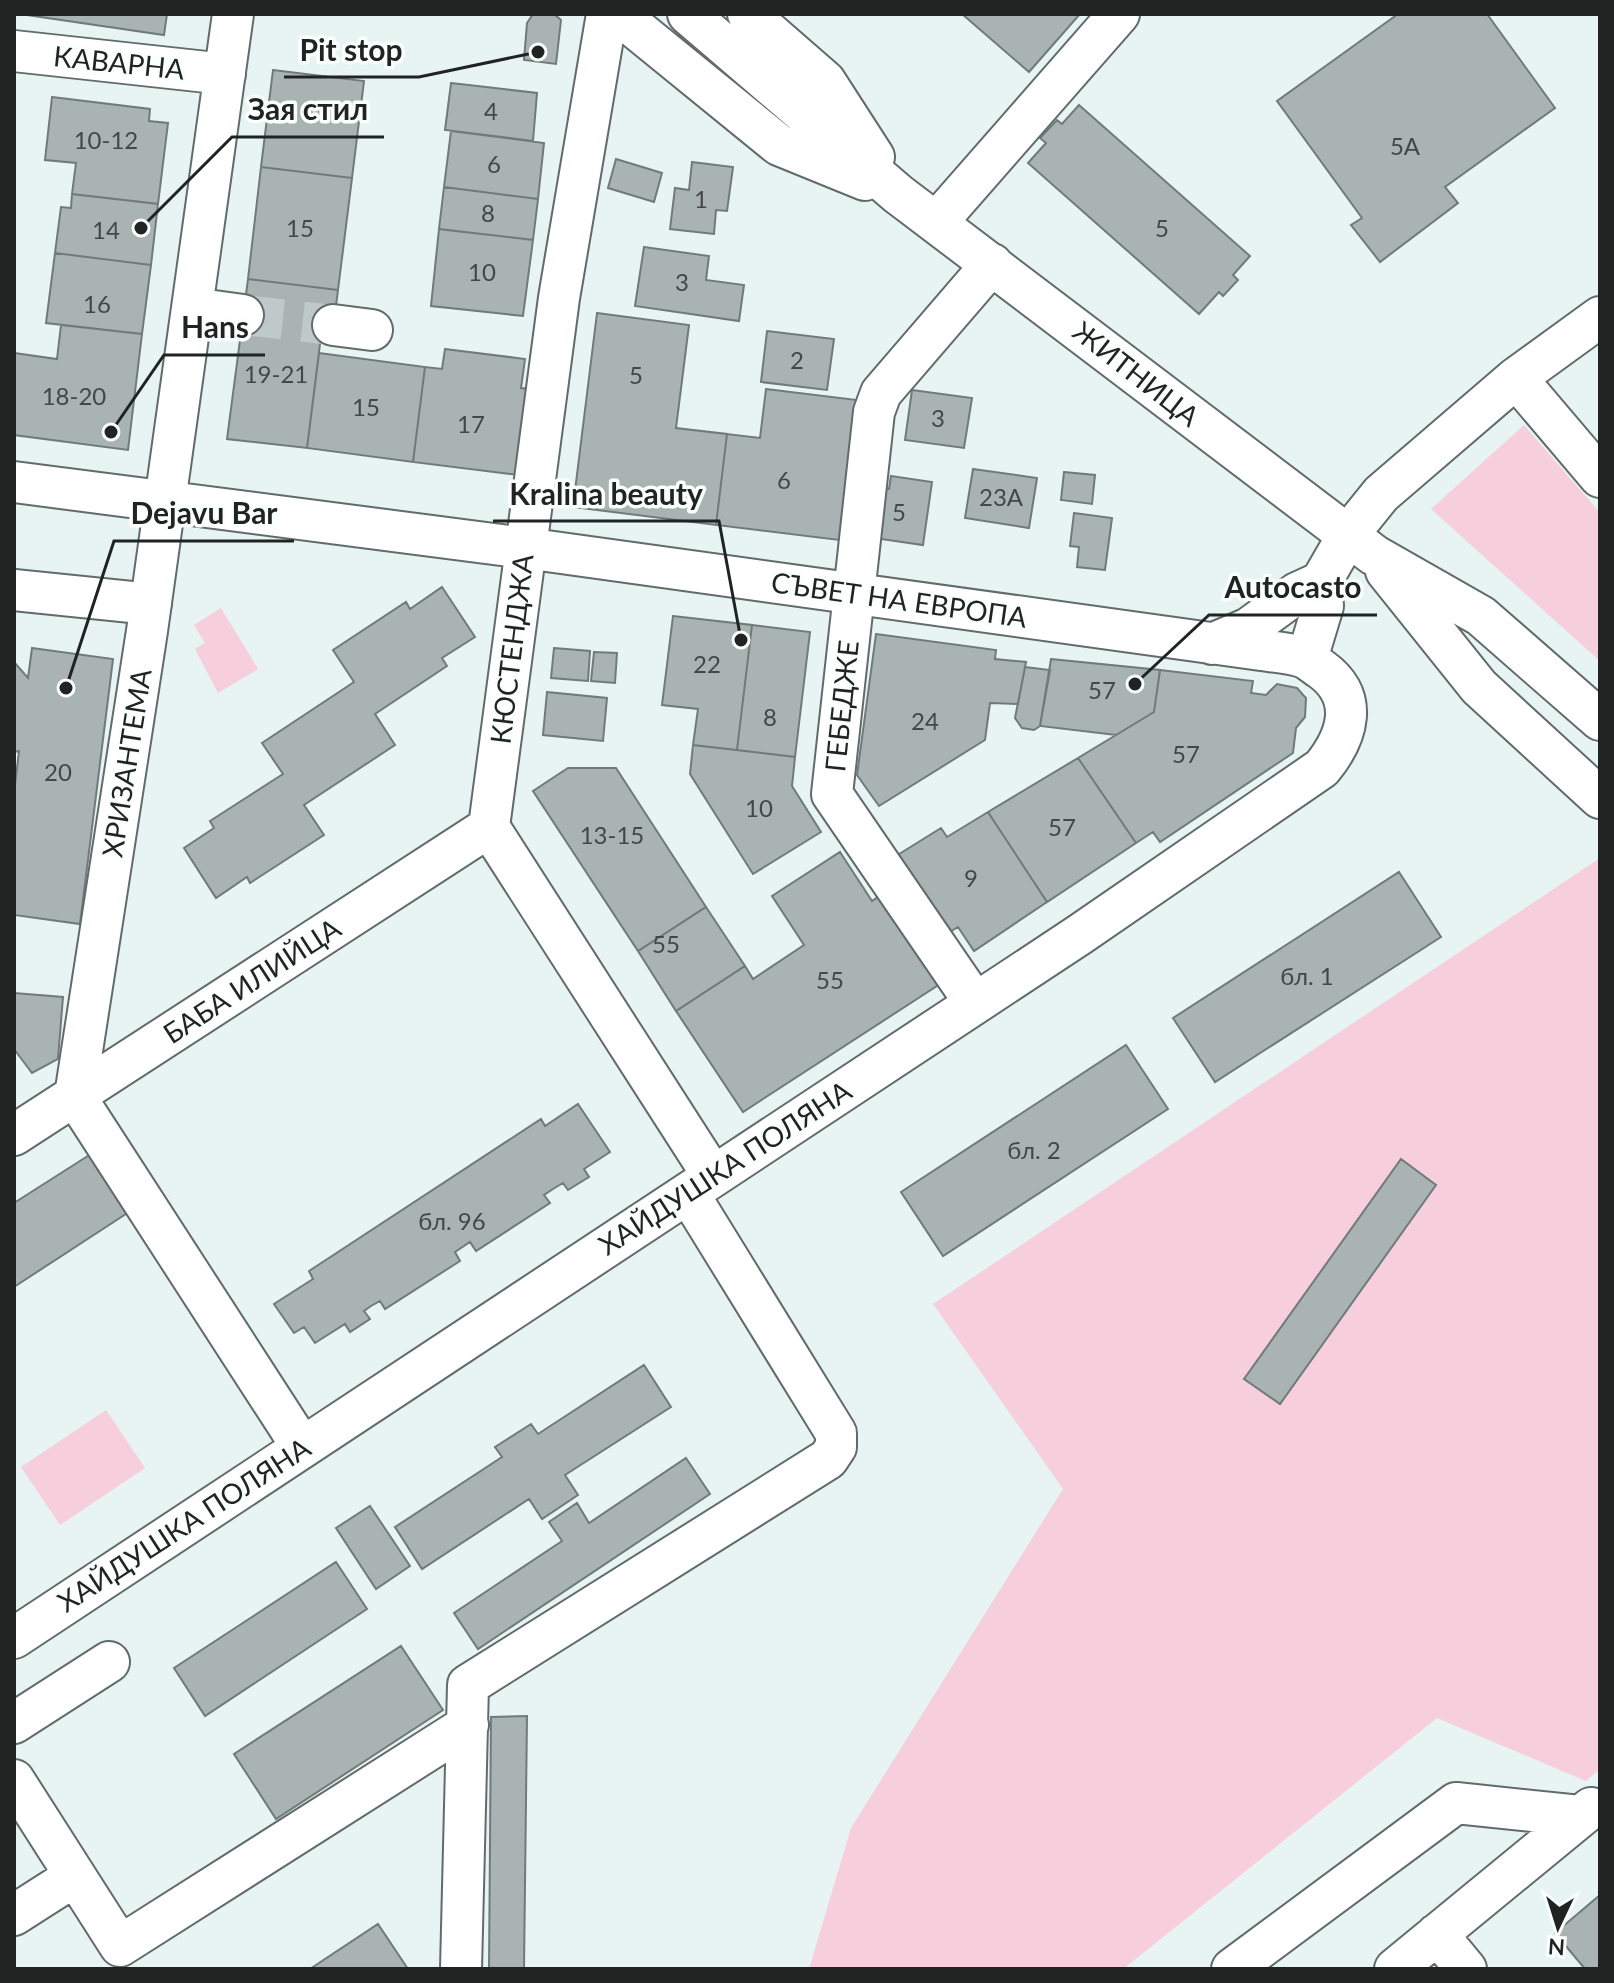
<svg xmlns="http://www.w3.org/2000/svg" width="1614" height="1983" viewBox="0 0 1614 1983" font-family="Lato,sans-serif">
	<rect width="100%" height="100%" fill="#e7f4f1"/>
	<path fill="#f7cedb" d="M1524 425 1600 513V661L1431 509Z
		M221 608 258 669 218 693 195 649 205 643 194 625Z
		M1600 858V1769L1586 1781 1437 1718 1123 1969H809L851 1828 1063 1489 933 1304Z
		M106 1410 145 1468 60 1525 21 1467Z"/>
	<path fill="#a9b4b2" stroke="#707b79" stroke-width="2" d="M20 14H167L164 35Z
		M533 14H554L561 20 556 64 524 60 527 23Z
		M962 14H1080L1029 72Z
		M1398 14H1487L1555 108 1445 187 1458 203 1380 262 1351 225 1362 218 1277 101Z
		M273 70 364 81 352 178 261 167Z
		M451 83 537 93 533 141 445 130Z
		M52 97 150 109 149 121 168 123 158 204 72 194 76 163 45 160Z
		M1079 105 1250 256 1233 275 1238 280 1223 296 1219 292 1199 314 1028 163 1046 143 1040 138 1057 120 1062 124Z
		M451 131 544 143 538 199 444 187Z
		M616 159 662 173 654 202 608 188Z
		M692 162 733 167 727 211 716 210 714 234 670 229 675 188 689 190Z
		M261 167 352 178 338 290 248 279Z
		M444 187 538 199 533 240 439 229Z
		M72 194 158 204 151 265 55 253 61 207 71 208Z
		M439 229 533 240 523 316 431 306Z
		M644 247 709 256 706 280 744 285 739 321 635 306Z
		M55 253 151 265 142 334 46 323Z
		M248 279 338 290 332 337 321 336 307 448 227 439Z
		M597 313 689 325 676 428 727 434 716 525 573 507Z
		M61 325 142 334 128 450 14 435V353L57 359Z
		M767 331 834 339 827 390 761 382Z
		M445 349 525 359 521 388 530 389 519 475 413 462 425 367 442 369Z
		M319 353 425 367 413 462 307 448Z
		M766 389 857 400 839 540 716 525 727 434 760 438Z
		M912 390 972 398 964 448 905 440Z
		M973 469 1037 478 1029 528 965 518Z
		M1064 472 1095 475 1092 504 1061 500Z
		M891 476 932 482 923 545 867 537 874 487 889 489Z
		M1074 513 1112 518 1105 570 1077 567 1079 547 1070 546Z
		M442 587 475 637 442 658 447 666 375 714 395 745 304 805 324 835 250 883 247 877 216 898 184 848 214 828 210 821 283 774 262 743 354 682 333 650 406 602 410 609Z
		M673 616 752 625 737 750 693 745 698 709 662 705Z
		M752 625 810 632 795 757 737 750Z
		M876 634 996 650 995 659 1026 662 1018 704 990 703 985 740 879 806 857 775Z
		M32 648 113 659 80 924 14 915V793L19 751 14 752V662L28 678Z
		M554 648 590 651 588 681 551 678Z
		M594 652 617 653 615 683 591 681Z
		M1051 659 1160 670 1154 712 1116 735 1040 726Z
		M1025 667 1050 670 1040 726 1034 730 1022 728 1015 718Z
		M1160 670 1253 681 1251 693 1266 695 1277 684 1297 688 1306 698 1305 717 1296 728 1293 753 1160 842 1153 832 1136 843 1078 758 1154 712Z
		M547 692 607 698 603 741 543 735Z
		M693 745 795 757 792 786 821 832 753 874 690 774Z
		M1078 758 1136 843 1047 902 988 812Z
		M568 768H616L706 907 638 951 533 791Z
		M988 812 1047 902 974 951 958 927 945 935 896 856 941 828 947 837Z
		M840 852 872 901 881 895 940 984 743 1112 676 1011 745 966 753 979 804 945 772 896Z
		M1399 872 1441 937 1215 1082 1173 1018Z
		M706 907 745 966 676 1011 638 951Z
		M14 993 63 997 58 1059 32 1073 14 1049Z
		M1126 1045 1168 1109 943 1256 901 1192Z
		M578 1104 610 1152 584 1169 589 1177 568 1190 563 1183 553 1189 544 1195 550 1203 476 1251 470 1242 455 1252 460 1261 385 1309 380 1301 371 1306 364 1311 370 1319 350 1332 345 1324 315 1343 304 1327 294 1333 274 1304 313 1279 309 1271 541 1119 545 1126Z
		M94 1152 132 1210 14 1287V1203Z
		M1401 1159 1436 1185 1280 1404 1244 1379Z
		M644 1365 671 1407 565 1475 578 1495 542 1519 529 1499 422 1569 395 1527 502 1457 495 1447 531 1424 538 1434Z
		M686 1458 710 1494 478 1649 454 1613 562 1541 549 1522 577 1503 589 1523Z
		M370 1506 410 1566 376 1589 336 1528Z
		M336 1562 367 1609 205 1716 174 1668Z
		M401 1646 443 1710 276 1819 234 1754Z
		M527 1716 524 1969H489L491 1717Z
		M1600 1895V1969H1585L1555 1933Z
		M378 1924 408 1969H310Z"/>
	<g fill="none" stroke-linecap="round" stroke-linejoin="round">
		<path stroke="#bfcac8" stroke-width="40" stroke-dasharray="40 20" stroke-linecap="butt" d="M243 315 333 325"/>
		<defs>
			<path id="minor" d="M233 14 147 631 75 1096 302 1447
				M607 14 559 298 489 827 713 1176
				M618 14 779 145 865 180
				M688 14 898 194 1374 555 1481 616 1600 720
				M748 14 825 81 874 157
				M14 51 225 74
				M936 223 1119 14
				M192 308 243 315
				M333 325 372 330
				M1516 378 1600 477
				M14 482 525 548 1261 650C1275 652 1292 653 1305 658 1311 661 1316 666 1321 669 1360 697 1348 736 1322 768L1079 935 14 1638
				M1386 571 1479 687 1600 798
				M14 590 151 604
				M1212 644 1249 628 1297 593 1321 582
				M1307 659 1323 606 1321 582 1348 535 1381 494 1516 378 1600 317
				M975 1003 832 794 874 412 881 393 992 264
				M14 1135 489 827
				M14 1723 109 1662
				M14 1780 120 1946 468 1725
				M14 1915 75 1876
				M1437 1934 1466 1969
				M461 1969 468 1685 828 1459 836 1447V1433L688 1193
				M1232 1969 1456 1803 1580 1816
				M1395 1969 1591 1808"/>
		</defs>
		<use href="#minor" stroke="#616c6a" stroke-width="44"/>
		<use href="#minor" stroke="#fff" stroke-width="40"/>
	</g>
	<g text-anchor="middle" stroke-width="7" stroke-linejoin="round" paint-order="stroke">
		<g font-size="24" fill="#424847">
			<text x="491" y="120">4</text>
			<text x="106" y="149">10-12</text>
			<text x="1405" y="155">5А</text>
			<text x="494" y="173">6</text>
			<text x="701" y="208">1</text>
			<text x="488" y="222">8</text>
			<text x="300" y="237">15</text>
			<text x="1162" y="237">5</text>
			<text x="106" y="239">14</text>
			<text x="482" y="281">10</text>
			<text x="682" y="291">3</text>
			<text x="97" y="313">16</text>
			<text x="797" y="369">2</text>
			<text x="276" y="383">19-21</text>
			<text x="636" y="384">5</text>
			<text x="74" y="405">18-20</text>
			<text x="366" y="416">15</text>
			<text x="938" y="427">3</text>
			<text x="471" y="433">17</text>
			<text x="784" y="489">6</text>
			<text x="1001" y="506">23А</text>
			<text x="899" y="521">5</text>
			<text x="707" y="673">22</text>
			<text x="1102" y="699">57</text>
			<text x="770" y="726">8</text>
			<text x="925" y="730">24</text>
			<text x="1186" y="763">57</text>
			<text x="58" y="781">20</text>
			<text x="759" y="817">10</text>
			<text x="1062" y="836">57</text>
			<text x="612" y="844">13-15</text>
			<text x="971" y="887">9</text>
			<text x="666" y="953">55</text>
			<text x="1307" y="985">бл. 1</text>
			<text x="830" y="989">55</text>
			<text x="1034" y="1159">бл. 2</text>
			<text x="452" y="1230">бл. 96</text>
		</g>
		<g font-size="28" fill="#1f2423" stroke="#fafffe">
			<text transform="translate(119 63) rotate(6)" y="10">КАВАРНА</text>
			<text transform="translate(1136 374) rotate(38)" y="10">ЖИТНИЦА</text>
			<text transform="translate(899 600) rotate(8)" y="10">СЪВЕТ НА ЕВРОПА</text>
			<text transform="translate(512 649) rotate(-83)" y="10">КЮСТЕНДЖА</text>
			<text transform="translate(842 706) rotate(-84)" y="10">ГЕБЕДЖЕ</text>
			<text transform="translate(127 763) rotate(-81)" y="10">ХРИЗАНТЕМА</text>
			<text transform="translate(252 981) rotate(-33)" y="10">БАБА ИЛИЙЦА</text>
			<text transform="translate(725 1168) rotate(-33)" y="10">ХАЙДУШКА ПОЛЯНА</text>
			<text transform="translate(184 1525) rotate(-33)" y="10">ХАЙДУШКА ПОЛЯНА</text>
		</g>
	</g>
	<path fill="none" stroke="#1f2423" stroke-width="3" d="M538 52L419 77H284M141 228L232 137H384M111 432L164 355H265M741 640L719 521H493M66 688L114 541H294M1135 684L1209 615H1377"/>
	<g fill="#1f2423" stroke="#fafffe" stroke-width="3">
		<circle cx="538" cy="52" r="8"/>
		<circle cx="141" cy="228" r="8"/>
		<circle cx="111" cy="432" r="8"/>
		<circle cx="741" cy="640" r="8"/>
		<circle cx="66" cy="688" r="8"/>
		<circle cx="1135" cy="684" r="8"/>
	</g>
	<g font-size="30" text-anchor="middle" font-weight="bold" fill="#1f2423" stroke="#fafffe" stroke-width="7" stroke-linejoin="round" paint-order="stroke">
		<text x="351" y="61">Pit stop</text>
		<text x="308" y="120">Зая стил</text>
		<text x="215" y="338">Hans</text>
		<text x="606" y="505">Kralina beauty</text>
		<text x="204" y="524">Dejavu Bar</text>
		<text x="1293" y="598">Autocasto</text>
	</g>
	<rect width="1614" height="1983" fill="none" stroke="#1f2423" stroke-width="32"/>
	<g transform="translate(1558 1927) rotate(184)" stroke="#fafffe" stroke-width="6" paint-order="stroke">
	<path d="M0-6L14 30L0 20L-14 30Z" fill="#1f2423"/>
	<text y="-12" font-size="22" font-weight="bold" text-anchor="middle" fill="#1f2423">N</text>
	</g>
</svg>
